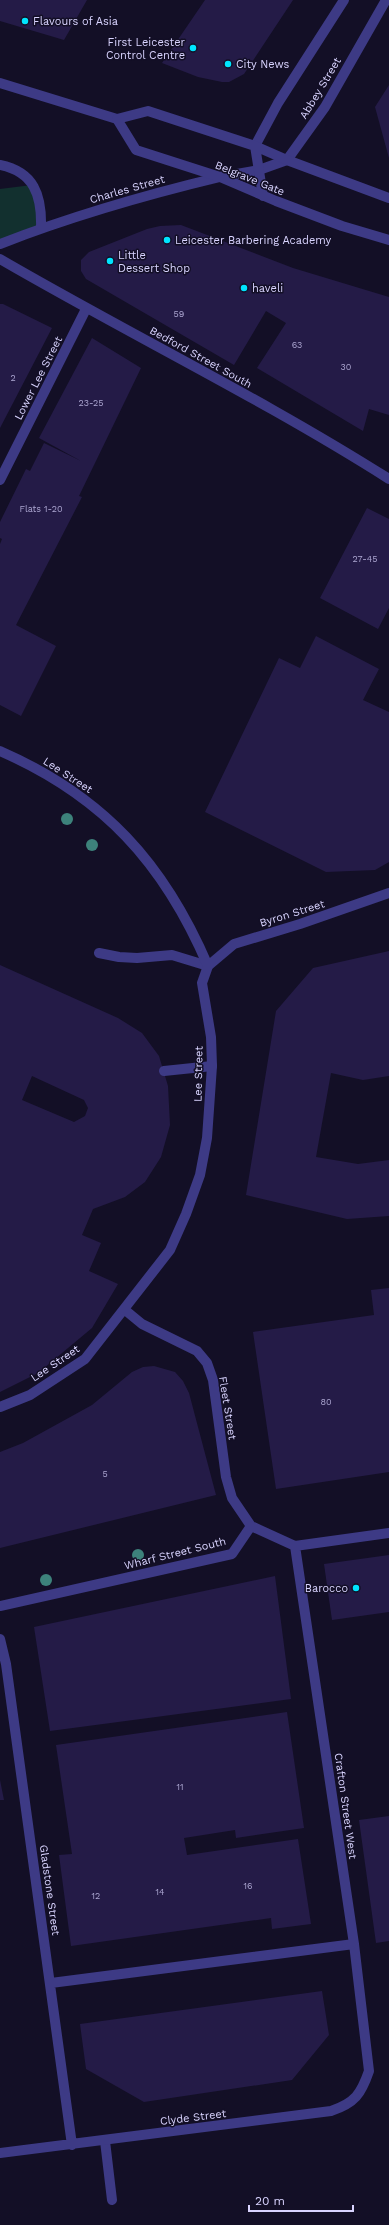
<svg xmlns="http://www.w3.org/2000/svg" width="389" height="2225" viewBox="0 0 389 2225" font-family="'Work Sans',sans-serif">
	<rect width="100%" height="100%" fill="#130f26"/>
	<path fill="#12302f" d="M32 185 41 228 0 244V189Z"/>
	<path fill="#241b47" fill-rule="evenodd" d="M0 0H87L64 40 0 21Z
		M205 0H293L244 74 229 82H222L198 77 162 63Z
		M389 85V158L375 107Z
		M181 225 293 268 389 297V415L369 409 363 431 257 368 286 323 266 311 234 365 86 279 81 271V260L89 252 147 229 160 226Z
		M0 304H3L52 328 0 428Z
		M92 338 141 368 79 496 82 497 16 625 56 646 21 716 0 705V544L2 539 0 538V522L26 469 30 471 44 443 81 461 39 438Z
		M367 508 389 519V608L378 629 320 598Z
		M316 636 379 669 363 700 389 712V862L375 870 326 872 205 812 279 658 300 668Z
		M389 951V1076L363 1080 331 1073 316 1157 358 1164 389 1160V1216L347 1219 246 1195 276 1011 313 968Z
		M0 965 118 1018 142 1033 159 1056 168 1086 170 1125 161 1157 145 1182 125 1197 93 1209 82 1235 101 1243 89 1271 118 1284 92 1328 38 1373 0 1392ZM32 1076 84 1100 88 1108 85 1116 74 1122 22 1100Z
		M389 1288V1472L276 1489 253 1332 374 1315 371 1290Z
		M154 1366 175 1372 183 1381 189 1393 216 1495 0 1548V1452L23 1443 92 1405 132 1372 143 1367Z
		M389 1555V1612L332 1620 324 1564Z
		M275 1576 291 1699 50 1731 34 1627Z
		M287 1712 304 1828 236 1838 235 1830 184 1838 187 1855 298 1839 311 1924 272 1929 271 1918 71 1946 59 1855 72 1854 56 1745Z
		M0 1780 4 1800H0Z
		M389 1816V1941L376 1943 359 1820Z
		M322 1991 329 2035 292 2080 144 2102 86 2069 80 2024Z"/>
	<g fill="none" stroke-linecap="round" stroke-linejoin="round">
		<path stroke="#3d3a85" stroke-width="10" d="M220 177 259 170 287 160
			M99 953 119 957 137 958 172 955 208 966
			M164 1071 212 1066
			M105 2141 112 2200"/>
		<path stroke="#3d3a85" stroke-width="10" d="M0 83 117 119
			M255 146 278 103 344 0
			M287 160 325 107 386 0
			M0 165C34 172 42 195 41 228
			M0 244C72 216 145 195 220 177
			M0 259C129 334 263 399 389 479
			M0 480 86 309
			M0 751C103 796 164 863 208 966L202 983 211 1037 212 1066 207 1138 200 1175 186 1214 170 1250 85 1359 30 1395 0 1407
			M208 966 234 944 300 924 389 893
			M125 1310 142 1324 197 1351 207 1363 213 1380 226 1477 232 1498 251 1526 295 1546 389 1533
			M0 1606 232 1554 251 1526
			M0 1639 6 1664 72 2145
			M51 1983 354 1944
			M0 2153 331 2111C355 2103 361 2094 369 2071L354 1944 295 1546"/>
		<path stroke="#3d3a85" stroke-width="10" d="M255 146 263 196
			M389 198 287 160 255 146 148 111 117 119 136 150 220 177 276 201 342 226 389 240"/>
	</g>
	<g fill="#3d827b">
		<circle cx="67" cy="819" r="6"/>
		<circle cx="92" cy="845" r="6"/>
		<circle cx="138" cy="1555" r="6"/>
		<circle cx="46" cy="1580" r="6"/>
	</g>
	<g fill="#00e5ff" stroke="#130f26" stroke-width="1.5">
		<circle cx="25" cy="21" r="4"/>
		<circle cx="193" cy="48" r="4"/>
		<circle cx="228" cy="64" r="4"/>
		<circle cx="167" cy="240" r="4"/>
		<circle cx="110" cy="261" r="4"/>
		<circle cx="244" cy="288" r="4"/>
		<circle cx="356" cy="1588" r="4"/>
	</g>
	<g text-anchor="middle" stroke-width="3" stroke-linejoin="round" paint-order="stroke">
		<g font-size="9" fill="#aca6d1">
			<text x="179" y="317">59</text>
			<text x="297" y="348">63</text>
			<text x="346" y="370">30</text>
			<text x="13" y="381">2</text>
			<text x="91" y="406">23-25</text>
			<text x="41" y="512">Flats 1-20</text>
			<text x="365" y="562">27-45</text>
			<text x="326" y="1405">80</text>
			<text x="105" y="1477">5</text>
			<text x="180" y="1790">11</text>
			<text x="248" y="1889">16</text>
			<text x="160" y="1895">14</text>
			<text x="96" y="1899">12</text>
		</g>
		<g font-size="11" fill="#d9d4ff" stroke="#130f26" text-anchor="start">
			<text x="33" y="25">Flavours of Asia</text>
			<text x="185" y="46" text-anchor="end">First Leicester<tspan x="185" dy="13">Control Centre</tspan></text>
			<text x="236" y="68">City News</text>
			<text x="175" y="244">Leicester Barbering Academy</text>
			<text x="118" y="259">Little<tspan x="118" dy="13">Dessert Shop</tspan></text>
			<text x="252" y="292">haveli</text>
			<text x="348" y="1592" text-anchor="end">Barocco</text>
		</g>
		<g font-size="11" fill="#d9d4ff" stroke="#130f26">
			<text transform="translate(320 88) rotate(-59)" y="4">Abbey Street</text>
			<text transform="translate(250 178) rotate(22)" y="4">Belgrave Gate</text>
			<text transform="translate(127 189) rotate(-16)" y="4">Charles Street</text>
			<text transform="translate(201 357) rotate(29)" y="4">Bedford Street South</text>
			<text transform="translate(38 378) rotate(-63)" y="4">Lower Lee Street</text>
			<text transform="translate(68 775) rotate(33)" y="4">Lee Street</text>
			<text transform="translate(292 913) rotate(-17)" y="4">Byron Street</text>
			<text transform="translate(198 1074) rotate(-89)" y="4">Lee Street</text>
			<text transform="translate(55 1363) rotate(-34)" y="4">Lee Street</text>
			<text transform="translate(228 1408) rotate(81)" y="4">Fleet Street</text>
			<text transform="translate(175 1553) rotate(-14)" y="4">Wharf Street South</text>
			<text transform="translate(346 1806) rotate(82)" y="4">Crafton Street West</text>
			<text transform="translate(50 1890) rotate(82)" y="4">Gladstone Street</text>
			<text transform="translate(193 2117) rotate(-7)" y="4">Clyde Street</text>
		</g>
	</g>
	<path d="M249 2205v6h104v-6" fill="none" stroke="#d9d4ff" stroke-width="2"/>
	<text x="255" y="2205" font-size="12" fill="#d9d4ff" stroke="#130f26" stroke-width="3" paint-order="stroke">20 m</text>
</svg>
